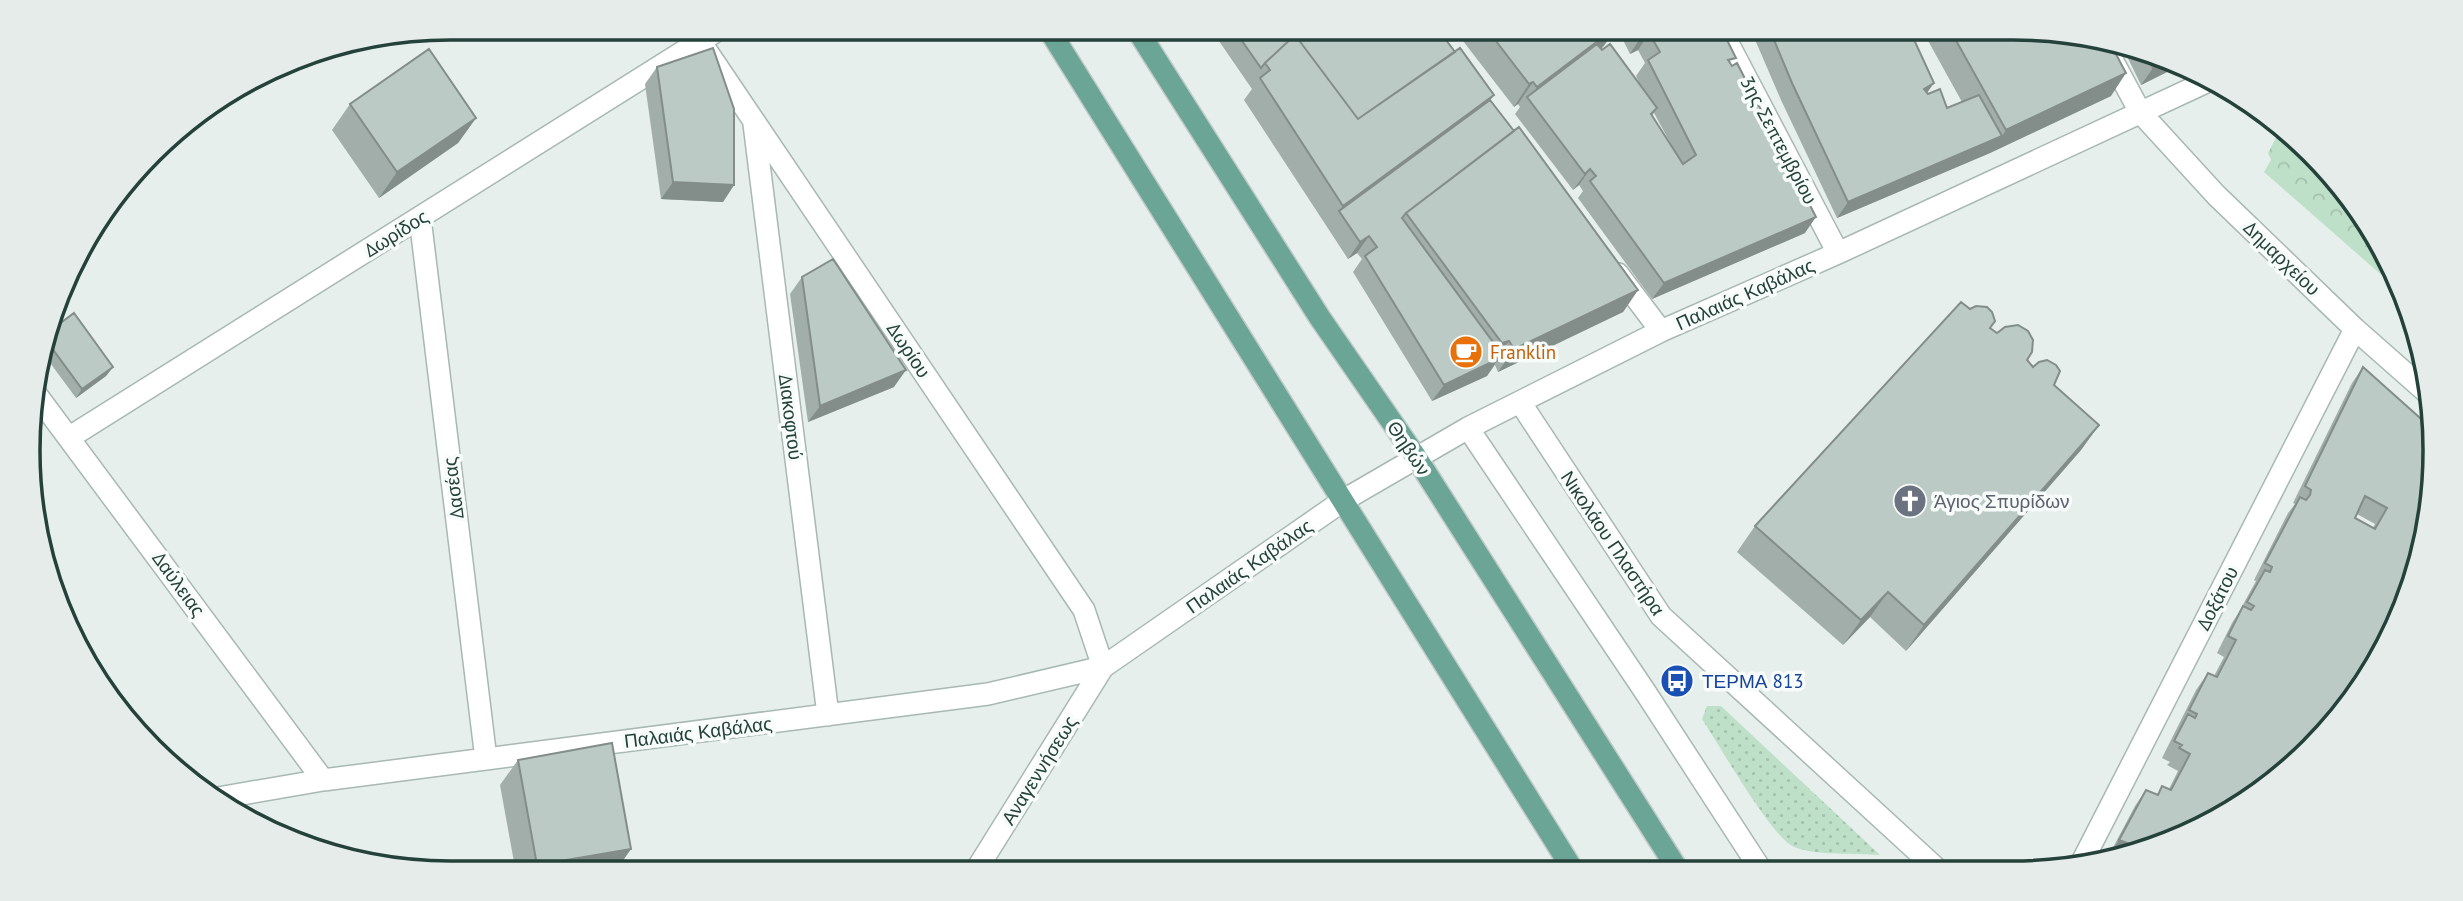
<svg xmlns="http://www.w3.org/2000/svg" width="2463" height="901" viewBox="0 0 2463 901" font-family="'PT Sans',sans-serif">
	<defs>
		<pattern id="grass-dots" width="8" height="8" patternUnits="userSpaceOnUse" patternTransform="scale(1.75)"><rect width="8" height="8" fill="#bfe0c8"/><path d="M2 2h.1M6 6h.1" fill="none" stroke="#a4c1ad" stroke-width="1.8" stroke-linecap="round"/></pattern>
		<pattern id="forest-crowns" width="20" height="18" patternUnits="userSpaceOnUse" patternTransform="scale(1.75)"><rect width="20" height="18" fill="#bfe0c8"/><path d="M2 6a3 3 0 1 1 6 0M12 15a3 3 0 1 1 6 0" fill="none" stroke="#a4c1ad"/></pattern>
	</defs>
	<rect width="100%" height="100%" fill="#e6efeb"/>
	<path fill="url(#grass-dots)" d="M1707 706H1721L1880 855C1855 853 1817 856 1794 847 1772 838 1718 743 1702 719Z"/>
	<path fill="url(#forest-crowns)" d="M2284 131 2379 240 2394 286 2264 172 2271 160 2268 153 2278 134Z"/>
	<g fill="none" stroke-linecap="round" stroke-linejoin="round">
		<defs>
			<path id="minor" d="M1720 28 1838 253
				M706 50 1084 610 1103 667
				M2109 54 2140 112 2216 195 2355 329 2431 396
				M754 124 828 715
				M420 218 486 759
				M1618 274 1661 331
				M33 390 323 780
				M1520 402 1661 616 1938 870
				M1468 428 1646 693 1761 870
				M70 437 721 28
				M218 798 323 780 988 694 1103 667 1344 500 1468 428 1661 331 1838 253 2204 83
				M2080 866 2355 329
				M975 872 1103 667"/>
			<path id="major" d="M1048 28 1573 870
				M1136 28 1320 318 1416 457 1678 870"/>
		</defs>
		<use href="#minor" stroke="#a8b8b2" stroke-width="24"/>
		<use href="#major" stroke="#c2cac8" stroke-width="24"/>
		<use href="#minor" stroke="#fff" stroke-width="21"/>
		<use href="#major" stroke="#6aa596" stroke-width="21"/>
	</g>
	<path fill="#a1aea9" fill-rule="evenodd" d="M1210 28H1437L1490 100 1638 290 1623 312 1498 372 1495 365 1487 376 1432 401 1353 272 1362 259 1357 253 1348 259 1244 100 1252 89Z
		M1453 28H1721L1731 64 1805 233 1652 299 1578 198 1583 191 1579 185 1573 190 1515 114 1520 107 1518 104 1514 107ZM1617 28 1630 54 1638 50 1645 63 1636 76 1641 87 1601 49ZM1654 113 1672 146 1652 116Z
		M1750 28H1920L1921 29 1913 39 1927 93 1947 108 1962 102 1921 28H2012L2111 96 1990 153 1837 218 1781 100Z
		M2120 42 2122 43 2175 68 2141 85Z
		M657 67 734 185 723 202 661 199 645 84Z
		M350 104 476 118 458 143 379 198 332 130Z
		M802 277 894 387 808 422 790 294Z
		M55 327 113 367 106 376 76 398 45 356Z
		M1990 328 2099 425 2081 450 1906 651 1870 617 1843 645 1737 552 1755 526Z
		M2363 367 2420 560 2364 685 2291 768 2199 830 2108 857 2135 806 2146 790 2157 795 2162 786 2169 789 2178 771 2167 765 2170 762 2162 758 2196 690 2208 673 2214 676 2224 657 2217 653 2232 623 2239 612 2256 581 2254 580 2288 513 2295 504 2293 503 2352 383ZM2357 514 2375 524 2373 528 2355 518Z
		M518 760 631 849 614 873H516L500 785Z"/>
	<path fill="#838d89" d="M1615 28H1617L1603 47 1531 103 1529 100 1537 87Z
		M1921 29 1909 46 1910 31Z
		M1649 33 1638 50 1630 54 1641 37Z
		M2163 63 2175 68 2141 85 2153 68Z
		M2126 73 2111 96 1990 153 1837 218 1848 202 2002 136 2006 130Z
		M1533 82 1518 104 1514 107 1529 84Z
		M1934 83 1922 100 1924 89Z
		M1494 95 1478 117 1339 211 1343 206Z
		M476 118 458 143 379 198 397 172Z
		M1590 169 1579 185 1573 190 1585 174Z
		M673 182 734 185 723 202 661 199Z
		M1816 217 1805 233 1652 299 1664 283Z
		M1369 236 1357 253 1348 259 1360 242Z
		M1638 290 1623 312 1498 372 1514 349Z
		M1509 341 1495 361 1498 359 1487 376 1432 401 1444 385 1498 349 1502 343Z
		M113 367 106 376 76 398 82 389Z
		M906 370 894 387 808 422 820 406Z
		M2099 425 2081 450 1906 651 1924 625Z
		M1888 592 1870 617 1843 645 1861 620Z
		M2119 840 2130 844 2123 853 2108 857Z
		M631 849 614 873H532L537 865Z"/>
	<path fill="#bbcac4" stroke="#838d89" stroke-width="2" fill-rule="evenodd" d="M1233 28H1437L1455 52 1358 119 1295 35 1265 63 1261 68Z
		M1486 28H1615L1537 87 1533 82 1529 84Z
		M1637 28H1721L1736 58 1728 60 1732 66 1737 63 1816 217 1664 283 1590 181 1596 176 1590 169 1585 174 1527 97 1597 44 1602 50 1610 44 1657 108 1651 114 1683 164 1696 155 1648 60 1660 52 1649 33 1641 37Z
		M1769 28H1920L1921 29 1910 31 1934 83 1924 89 1928 94 1940 89 1947 108 1979 95 2002 136 1848 202 1792 83Z
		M1949 28H2012L2109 41 2126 73 2006 130Z
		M1295 35 1358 119 1460 48 1494 95 1343 206 1260 78 1270 70 1265 63Z
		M713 48 734 109V185L673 182 657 67Z
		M429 49 476 118 397 172 350 104Z
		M2146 54 2163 63 2153 68Z
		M1490 100 1514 131 1406 213 1402 218 1498 349 1492 352 1498 359 1444 385 1365 256 1377 247 1369 236 1360 242 1339 211Z
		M1519 127 1638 290 1514 349 1509 341 1502 343 1406 213Z
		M833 259 906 370 820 406 802 277Z
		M1961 302 1970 309 1976 306 1987 307 1992 312 1995 321 1990 328 1997 333 2005 327 2018 325 2028 331 2033 340 2032 352 2027 360 2033 367 2039 362 2047 360 2056 365 2060 371 2054 385 2099 425 1924 625 1888 592 1861 620 1755 526Z
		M74 313 113 367 82 389 49 344 55 327Z
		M2363 367 2429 426 2420 560 2372 667 2369 665 2362 678 2366 680 2364 685 2351 699 2343 695 2338 704 2344 707 2327 728 2326 727 2324 730 2291 768 2199 830 2126 852 2130 844 2119 840 2146 790 2158 795 2162 786 2171 790 2190 754 2179 748 2182 745 2174 741 2188 714 2195 718 2197 714 2189 710 2208 673 2217 677 2236 640 2228 636 2243 606 2251 610 2254 606 2247 602 2265 570 2270 572 2272 567 2265 563 2300 497 2306 500 2310 495 2311 490 2305 486ZM2365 496 2387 508 2375 529 2355 518Z
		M612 743 631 849 537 865 518 760Z"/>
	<defs>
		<symbol id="cafe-disc" viewBox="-11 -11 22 22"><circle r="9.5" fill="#e8710a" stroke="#f7fbf9"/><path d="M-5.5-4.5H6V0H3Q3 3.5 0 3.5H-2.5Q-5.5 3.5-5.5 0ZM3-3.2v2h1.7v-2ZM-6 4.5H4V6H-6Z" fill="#fff"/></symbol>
		<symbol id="church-disc" viewBox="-11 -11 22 22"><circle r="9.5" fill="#6b7280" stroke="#f7fbf9"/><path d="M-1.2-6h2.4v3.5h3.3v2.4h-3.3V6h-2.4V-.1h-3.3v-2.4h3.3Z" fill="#fff"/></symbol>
		<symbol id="bus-disc" viewBox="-11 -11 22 22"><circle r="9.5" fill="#1a4fb4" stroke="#f7fbf9"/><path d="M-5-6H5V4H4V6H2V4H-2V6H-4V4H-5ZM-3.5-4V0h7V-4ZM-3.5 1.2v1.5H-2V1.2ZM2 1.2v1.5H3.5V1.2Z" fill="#fff"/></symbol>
	</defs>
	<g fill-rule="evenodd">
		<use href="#cafe-disc" x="1447" y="333" width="38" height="38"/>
		<use href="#church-disc" x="1891" y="482" width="38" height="38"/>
		<use href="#bus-disc" x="1658" y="662" width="38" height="38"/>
	</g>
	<g text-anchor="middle" stroke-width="7" stroke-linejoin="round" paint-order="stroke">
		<g font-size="19" fill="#24423a" stroke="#f7fbf9">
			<text transform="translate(1779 140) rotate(62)" y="7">3ης Σεπτεμβρίου</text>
			<text transform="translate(396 233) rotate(-32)" y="7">Δωρίδος</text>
			<text transform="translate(2282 258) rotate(44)" y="7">Δημαρχείου</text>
			<text transform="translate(1745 294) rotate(-24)" y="7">Παλαιάς Καβάλας</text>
			<text transform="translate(909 350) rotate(56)" y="7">Δωρίου</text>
			<text transform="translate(791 417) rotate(83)" y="7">Διακοφτού</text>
			<text transform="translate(1409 448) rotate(56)" y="7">Θηβών</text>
			<text transform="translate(453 488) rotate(-97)" y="7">Δασέας</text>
			<text transform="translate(1613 543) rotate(56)" y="7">Νικολάου Πλαστήρα</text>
			<text transform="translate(1249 566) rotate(-35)" y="7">Παλαιάς Καβάλας</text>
			<text transform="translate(179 584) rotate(54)" y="7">Δαύλειας</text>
			<text transform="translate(2217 598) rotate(-63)" y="7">Δοξάτου</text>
			<text transform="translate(698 732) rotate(-7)" y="7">Παλαιάς Καβάλας</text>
			<text transform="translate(1039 770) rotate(-58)" y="7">Αναγεννήσεως</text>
		</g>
		<g font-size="19" fill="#c56008" stroke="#f7fbf9" text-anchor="start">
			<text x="1490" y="359">Franklin</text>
		</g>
		<g font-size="19" fill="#5b616d" stroke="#f7fbf9" text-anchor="start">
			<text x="1934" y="508">Άγιος Σπυρίδων</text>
		</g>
		<g font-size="19" fill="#164399" stroke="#f7fbf9" text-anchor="start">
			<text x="1702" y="688">ΤΕΡΜΑ 813</text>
		</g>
	</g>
	<path d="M0 0H2463V901H0ZM450 40H2013A410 410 0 0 1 2423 450V451A410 410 0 0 1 2013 861H450A410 410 0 0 1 40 451V450A410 410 0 0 1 450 40Z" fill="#e6ecea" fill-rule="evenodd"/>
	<path fill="none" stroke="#24423a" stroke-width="3.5" d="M450 40H2013A410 410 0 0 1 2423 450V451A410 410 0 0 1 2013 861H450A410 410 0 0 1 40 451V450A410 410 0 0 1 450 40Z"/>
</svg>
